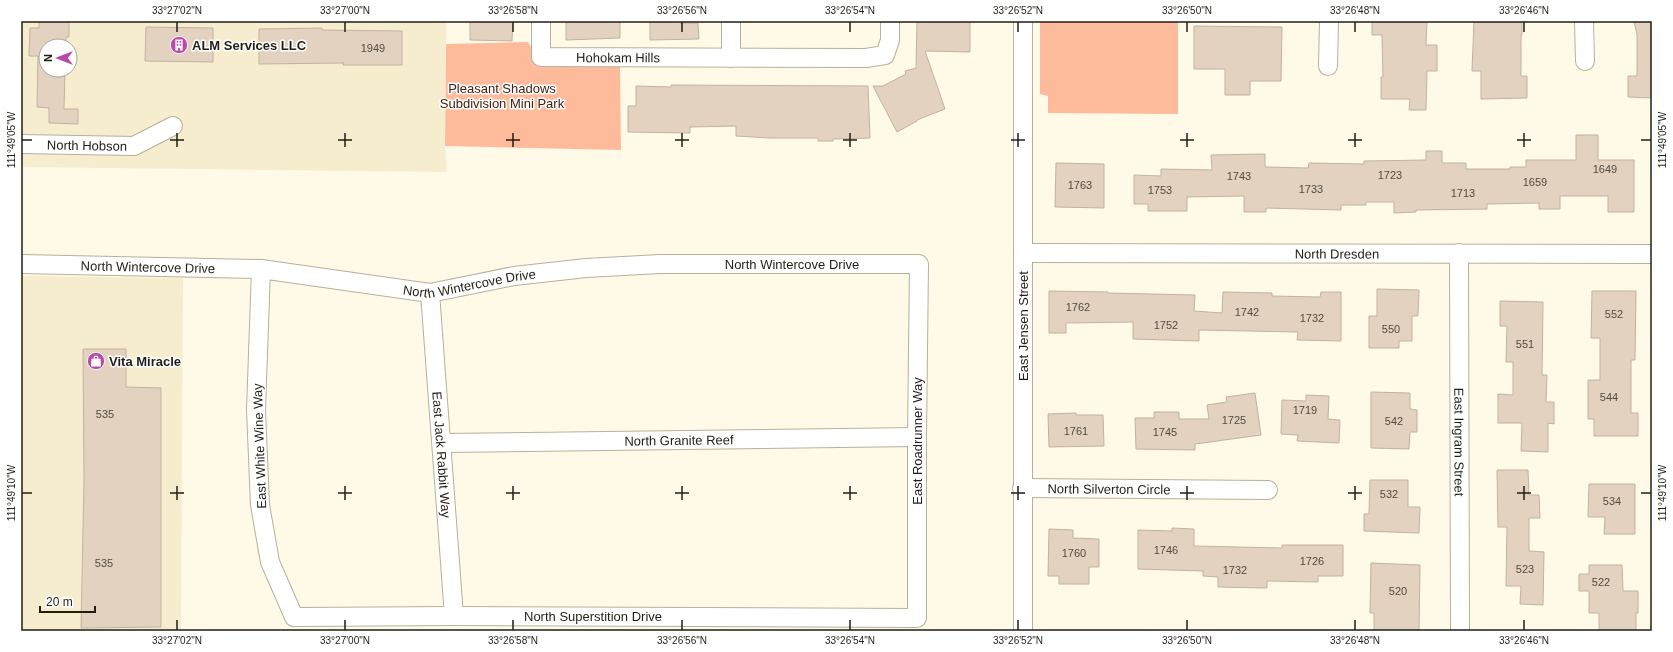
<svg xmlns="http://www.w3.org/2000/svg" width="1673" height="652" viewBox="0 0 1673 652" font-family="Arial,sans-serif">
	<rect width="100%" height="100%" fill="#fff9e7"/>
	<path fill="#f6ecce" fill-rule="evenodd" d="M21 21H446L445 146 447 172 21 167ZM46 46H70V70H46Z
		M21 276 183 278 181 631H21Z"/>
	<path fill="#febb9c" d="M1040 21H1178V114L1048 113V96L1040 94Z
		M528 42 536 55 548 65 620 67 621 150 445 146 446 44Z"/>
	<path fill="#e3d2c0" stroke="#c2b2a0" d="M39 21H69V37H66V46H46V70H65L64 109H78V124L49 123V108L37 107 38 56H29L30 28H39Z
		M470 21H513L512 41 470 40Z
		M566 21H620V38L566 40Z
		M650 21H679L680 23H698L699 39 650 40Z
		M917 21H970V52L925 51 945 109 917 120V121L897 132 873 86H883L906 74 905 71 916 68Z
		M1372 21H1427L1426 45H1437V71H1427L1426 110H1409L1410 99H1381V77H1383L1382 35H1372Z
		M1474 21H1522V35H1521V76H1527V98L1481 99V71H1472Z
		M1634 21H1652V98L1628 97V76H1637V35Z
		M1194 26 1282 27 1281 81H1250V95H1225V69H1194Z
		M146 27 213 28V62L145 61Z
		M322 28V30L402 31V65H343L344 63 259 64V29Z
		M671 85 868 86 870 138 833 139V141H818V138H770L736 136V126L690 127V133L628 132V106H636V86L671 87Z
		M1576 135H1598V160H1634V212H1608V196H1560V209H1539V203L1487 204V209L1416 210V212L1394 213V202H1366V205H1341V210L1266 208V212H1244V196L1187 197V211H1148V204H1134V175L1161 176V169L1212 170 1211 155 1265 154V167L1308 168 1309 163 1364 164V161L1426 160V151H1442V163H1466V169H1510V167H1526V160H1576Z
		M1056 163 1104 164V208L1055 207Z
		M1377 289 1419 290 1418 316H1412V341H1399V348H1369V316H1377Z
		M1049 291 1108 292V293L1195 295 1194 311 1222 313 1223 292 1272 293V296L1320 297 1321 292H1341V341L1297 340 1298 332 1199 330V341L1133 339V322L1066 323V333H1049Z
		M1592 291H1636L1635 360H1631V413H1638V436H1594V419H1588V380H1600V338H1591Z
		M1500 301 1543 302 1542 375H1547L1546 402H1554V424L1548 423V452L1521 451 1522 423H1498V394L1513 395V362H1506L1507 326H1500Z
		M83 349H126V387L161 388V627L81 628 84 479Z
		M1371 392 1410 393V409L1417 410V432H1410L1409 449 1371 448Z
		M1255 393 1261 435 1195 444V450L1136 449 1135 418H1154V412H1179V419H1209L1207 405 1227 402 1226 397Z
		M1306 395 1329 396 1328 419 1340 420 1339 443 1297 441 1298 435 1281 434 1282 400 1306 401Z
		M1076 413V415H1103L1104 446 1049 447 1048 414Z
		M1497 470H1528L1529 495H1539L1540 518H1529V551L1544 552 1543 605 1520 604 1521 586H1506L1507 527H1498Z
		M1370 480H1408V507H1420L1419 533 1364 531V514H1369Z
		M1589 484H1635V534H1604L1605 517H1588Z
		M1172 528 1194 529V546L1282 548V545H1343V576H1318V582L1267 581V588L1218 587V577L1203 576V571L1138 569V530L1172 531Z
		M1049 529 1073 530V538L1099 539V567H1089V584H1059V576H1048Z
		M1371 563 1420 565 1419 631H1374V613H1370Z
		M1589 565H1622L1623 591H1638V613H1636V631H1599V613H1589V591H1579V574H1589Z"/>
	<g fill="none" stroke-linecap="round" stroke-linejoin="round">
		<defs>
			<g id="minor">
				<path id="s1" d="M541 21V57L866 58 885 55 890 40V21"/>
				<path d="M731 21V58"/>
				<path d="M1023 21V631"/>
				<path d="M1584 21 1585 61"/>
				<path d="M1328 66 1329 21"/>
				<path id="s2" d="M21 144 134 146 173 126"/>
				<path id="s3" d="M1023 253 1652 254"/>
				<path id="s4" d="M1459 253 1460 631"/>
				<path id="s5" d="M21 264 261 269 430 293 514 276 586 268 660 264H919L917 437V618L454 616 294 617 270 562 260 505 256 410 261 269"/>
				<path id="s6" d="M430 293 454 616"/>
				<path id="s7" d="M442 443 917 437"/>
				<path id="s8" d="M1022 488 1268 490"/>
			</g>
		</defs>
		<use href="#minor" stroke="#b7b09a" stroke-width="20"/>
		<use href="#minor" stroke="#fff" stroke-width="18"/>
	</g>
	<path fill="none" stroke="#211e16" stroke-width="1.5" d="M177 22V32M345 22V32M513 22V32M682 22V32M850 22V32M1018 22V32M1187 22V32M1355 22V32M1524 22V32M177 133V147M345 133V147M513 133V147M682 133V147M850 133V147M1018 133V147M1187 133V147M1355 133V147M1524 133V147M22 140H32M170 140H184M338 140H352M506 140H520M675 140H689M843 140H857M1011 140H1025M1180 140H1194M1348 140H1362M1517 140H1531M1641 140H1651M177 486V500M345 486V500M513 486V500M682 486V500M850 486V500M1018 486V500M1187 486V500M1355 486V500M1524 486V500M22 493H32M170 493H184M338 493H352M506 493H520M675 493H689M843 493H857M1011 493H1025M1180 493H1194M1348 493H1362M1517 493H1531M1641 493H1651M177 620V630M345 620V630M513 620V630M682 620V630M850 620V630M1018 620V630M1187 620V630M1355 620V630M1524 620V630"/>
	<defs>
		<symbol id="building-disc" viewBox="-11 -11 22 22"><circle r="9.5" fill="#ba4aa7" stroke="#fff"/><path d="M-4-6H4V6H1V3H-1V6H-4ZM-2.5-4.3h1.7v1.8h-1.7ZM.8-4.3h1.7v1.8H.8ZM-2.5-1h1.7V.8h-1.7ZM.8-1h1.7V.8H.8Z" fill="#fff"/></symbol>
		<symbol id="shop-disc" viewBox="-11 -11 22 22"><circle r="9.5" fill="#ba4aa7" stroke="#fff"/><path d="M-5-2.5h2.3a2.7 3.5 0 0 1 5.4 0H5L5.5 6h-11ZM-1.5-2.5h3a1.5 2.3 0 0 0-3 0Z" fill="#fff"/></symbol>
	</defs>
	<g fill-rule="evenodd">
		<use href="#building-disc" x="169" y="35" width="20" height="20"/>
		<use href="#shop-disc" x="86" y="351" width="20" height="20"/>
	</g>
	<g text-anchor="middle" stroke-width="3" stroke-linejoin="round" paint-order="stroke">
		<g font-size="11" fill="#524b40">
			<text x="373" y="52">1949</text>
			<text x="1605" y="173">1649</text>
			<text x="1390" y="179">1723</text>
			<text x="1239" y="180">1743</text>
			<text x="1535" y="186">1659</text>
			<text x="1080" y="189">1763</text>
			<text x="1311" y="193">1733</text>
			<text x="1160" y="194">1753</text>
			<text x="1463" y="197">1713</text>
			<text x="1078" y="311">1762</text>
			<text x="1247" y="316">1742</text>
			<text x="1614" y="318">552</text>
			<text x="1312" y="322">1732</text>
			<text x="1166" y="329">1752</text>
			<text x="1391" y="333">550</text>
			<text x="1525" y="348">551</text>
			<text x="1609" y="401">544</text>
			<text x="1305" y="414">1719</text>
			<text x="105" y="418">535</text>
			<text x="1234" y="424">1725</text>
			<text x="1394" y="425">542</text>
			<text x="1076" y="435">1761</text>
			<text x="1165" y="436">1745</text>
			<text x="1389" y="498">532</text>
			<text x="1612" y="505">534</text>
			<text x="1166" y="554">1746</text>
			<text x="1074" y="557">1760</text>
			<text x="1312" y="565">1726</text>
			<text x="104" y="567">535</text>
			<text x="1525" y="573">523</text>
			<text x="1235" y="574">1732</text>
			<text x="1601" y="586">522</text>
			<text x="1398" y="595">520</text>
		</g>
		<g font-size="13" font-weight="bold" fill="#211e16" stroke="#fff" text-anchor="start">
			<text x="192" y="50">ALM Services LLC</text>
			<text x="109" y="366">Vita Miracle</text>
		</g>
		<g font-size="13" fill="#211e16" stroke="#fff">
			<text dy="5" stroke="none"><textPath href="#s1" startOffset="113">Hohokam Hills</textPath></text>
			<text dy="5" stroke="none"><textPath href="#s2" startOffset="66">North Hobson</textPath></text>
			<text dy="5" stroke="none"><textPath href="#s3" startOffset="314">North Dresden</textPath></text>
			<text dy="5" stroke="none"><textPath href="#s5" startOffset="775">North Wintercove Drive</textPath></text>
			<text dy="5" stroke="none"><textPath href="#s5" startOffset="127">North Wintercove Drive</textPath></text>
			<text dy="5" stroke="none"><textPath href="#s5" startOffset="451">North Wintercove Drive</textPath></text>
			<text transform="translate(1023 326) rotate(-90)" y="5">East Jensen Street</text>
			<text dy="5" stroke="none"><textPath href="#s7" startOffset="237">North Granite Reef</textPath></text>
			<text transform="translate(917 441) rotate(-90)" y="5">East Roadrunner Way</text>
			<text dy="5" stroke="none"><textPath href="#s4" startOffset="189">East Ingram Street</textPath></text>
			<text transform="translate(259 446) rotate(-92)" y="5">East White Wine Way</text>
			<text dy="5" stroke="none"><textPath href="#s6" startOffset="162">East Jack Rabbit Way</textPath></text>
			<text dy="5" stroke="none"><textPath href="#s8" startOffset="87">North Silverton Circle</textPath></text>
			<text x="593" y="621">North Superstition Drive</text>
		</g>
		<g font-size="13" fill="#43200f" stroke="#fff">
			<text x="502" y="93">Pleasant Shadows<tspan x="502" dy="15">Subdivision Mini Park</tspan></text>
		</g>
	</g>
	<rect width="1673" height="652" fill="none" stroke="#ffffff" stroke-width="44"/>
	<g transform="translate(58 58) rotate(270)"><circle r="19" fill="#ffffff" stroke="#a6a5a2"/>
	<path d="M0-3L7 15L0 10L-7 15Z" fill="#ba4aa7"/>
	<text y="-6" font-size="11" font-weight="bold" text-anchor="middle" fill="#211e16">N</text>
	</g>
	<path d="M40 606v6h55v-6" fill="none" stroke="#211e16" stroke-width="2"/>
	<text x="46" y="606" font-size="12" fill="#211e16" stroke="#ffffff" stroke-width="3" paint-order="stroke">20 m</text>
	<rect x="22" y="22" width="1629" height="608" fill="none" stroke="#211e16" stroke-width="1.5"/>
	<g font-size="10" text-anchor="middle" fill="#211e16">
		<text x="177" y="14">33°27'02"N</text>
		<text x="345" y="14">33°27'00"N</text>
		<text x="513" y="14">33°26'58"N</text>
		<text x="682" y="14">33°26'56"N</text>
		<text x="850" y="14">33°26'54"N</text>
		<text x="1018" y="14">33°26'52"N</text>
		<text x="1187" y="14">33°26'50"N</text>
		<text x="1355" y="14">33°26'48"N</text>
		<text x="1524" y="14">33°26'46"N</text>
		<text transform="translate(1662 140) rotate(-90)" y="4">111°49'05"W</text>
		<text transform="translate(11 140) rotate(-90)" y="4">111°49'05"W</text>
		<text transform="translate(1662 493) rotate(-90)" y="4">111°49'10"W</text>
		<text transform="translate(11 493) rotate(-90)" y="4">111°49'10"W</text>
		<text x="177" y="644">33°27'02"N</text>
		<text x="345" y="644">33°27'00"N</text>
		<text x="513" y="644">33°26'58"N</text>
		<text x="682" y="644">33°26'56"N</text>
		<text x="850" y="644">33°26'54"N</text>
		<text x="1018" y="644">33°26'52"N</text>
		<text x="1187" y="644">33°26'50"N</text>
		<text x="1355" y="644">33°26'48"N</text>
		<text x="1524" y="644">33°26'46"N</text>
	</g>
</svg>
